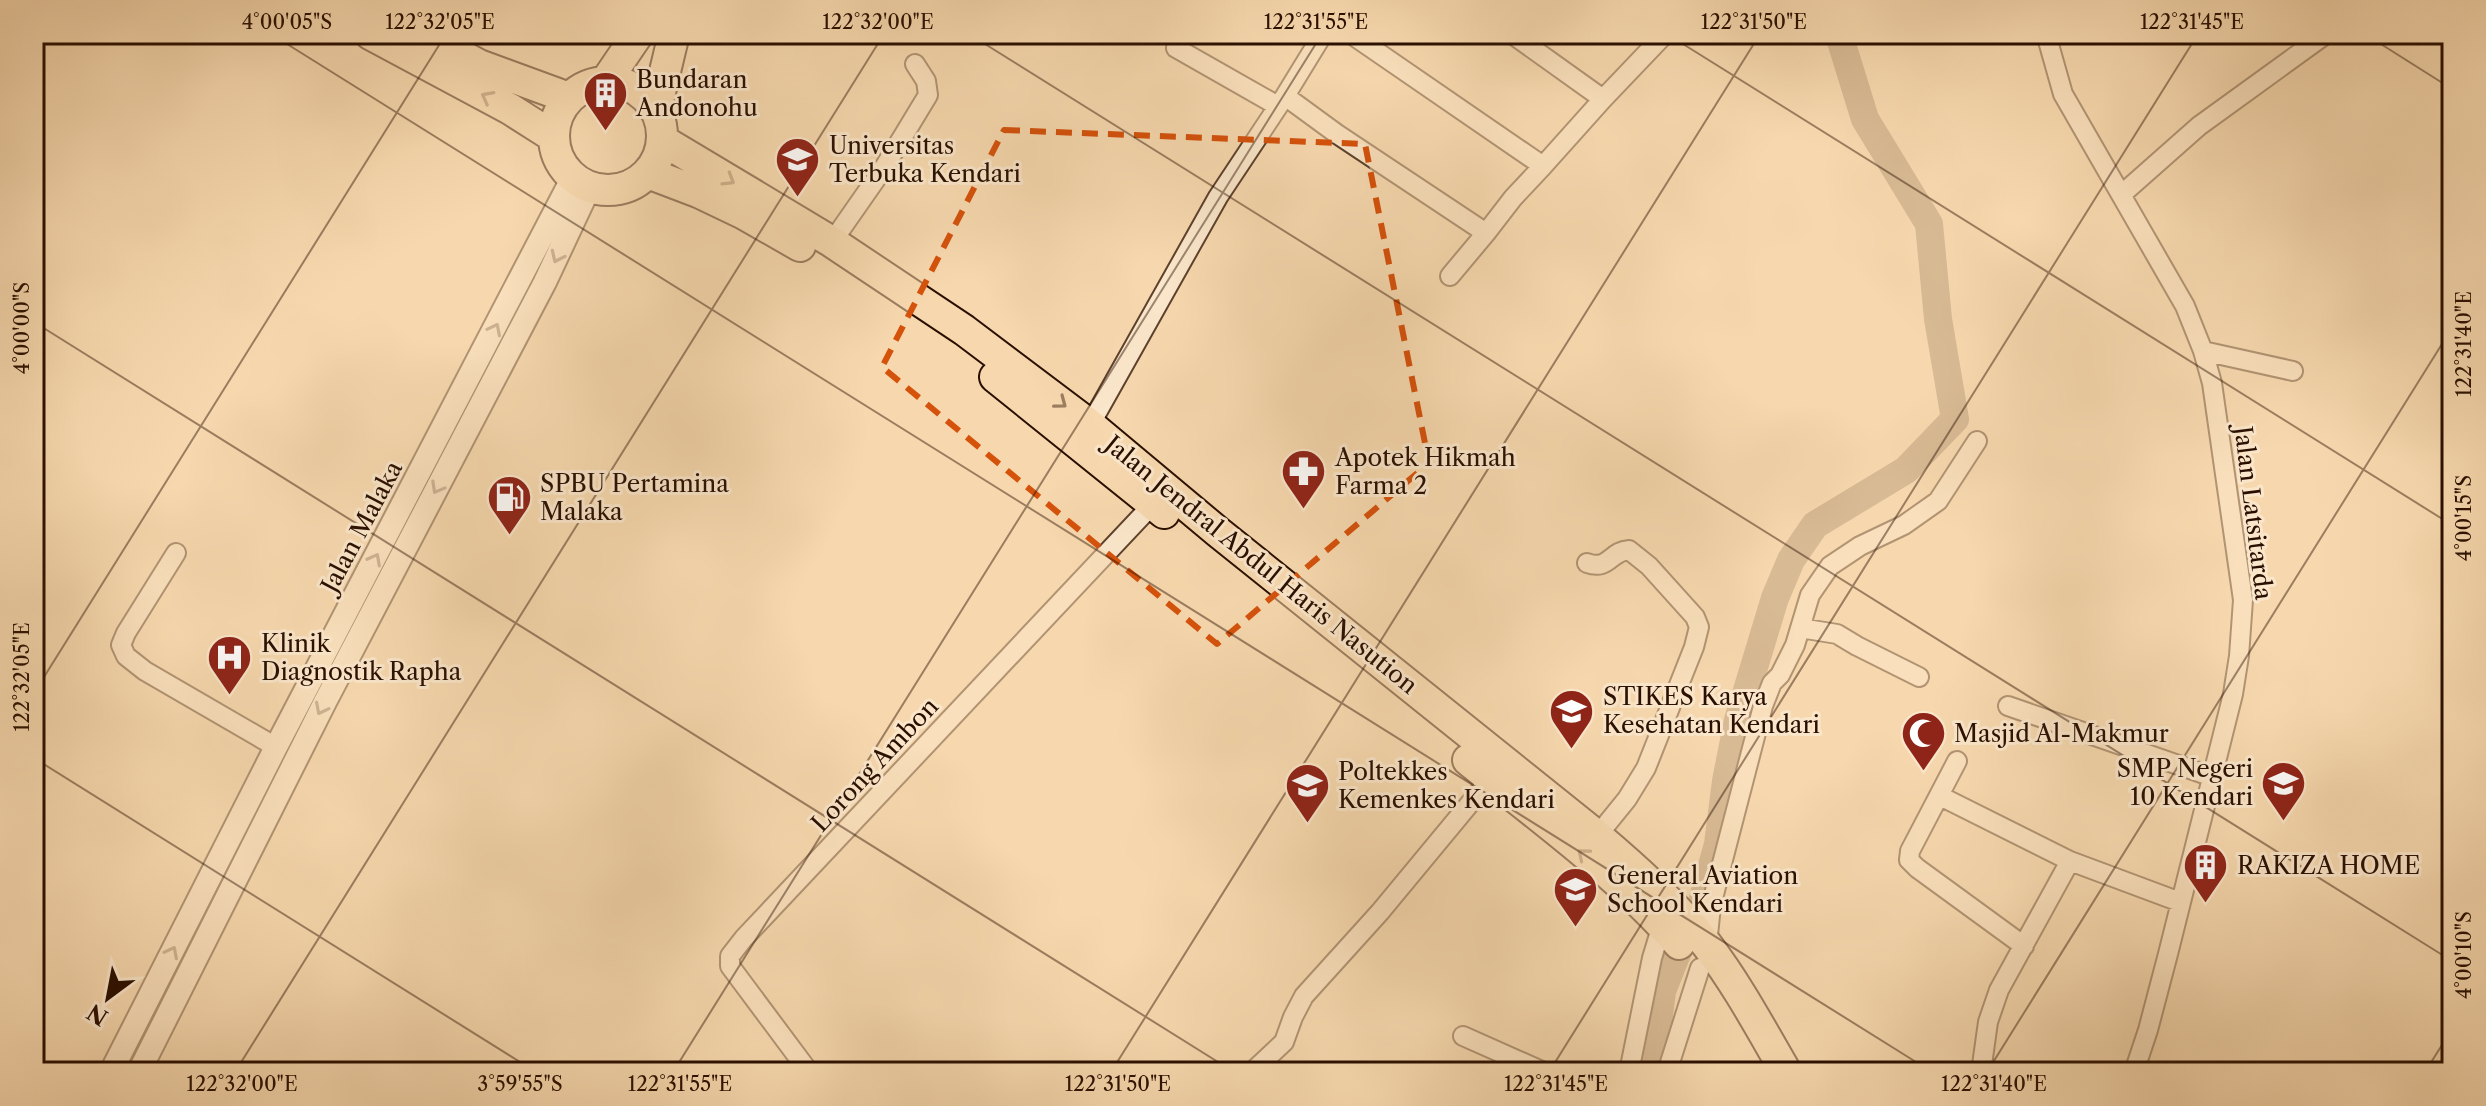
<svg xmlns="http://www.w3.org/2000/svg" width="2486" height="1106" viewBox="0 0 2486 1106" font-family="'Libre Caslon Text',serif">
	<rect width="100%" height="100%" fill="#f7d8ae"/>
	<filter id="stains"><feTurbulence type="fractalNoise" baseFrequency=".0025" numOctaves="4"/><feColorMatrix values="0 0 0 0 .2 0 0 0 0 .09 0 0 0 0 .02 0 0 0 .5 -.17"/></filter>
	<radialGradient id="worn" r=".72"><stop offset=".6" stop-color="#630" stop-opacity="0"/><stop offset="1" stop-color="#630" stop-opacity=".3"/></radialGradient>
	<g fill="none" stroke-linecap="round" stroke-linejoin="round">
		<path stroke="#b19473" stroke-width="28" d="M1652 1072 1662 991 1675 958 1702 902 1718 844 1726 781 1738 720 1775 598 1791 560 1815 525 1906 470 1955 419 1938 319 1929 224 1865 119 1840 38 1841 34"/>
		<defs>
			<path id="minor" d="M1512 34 1603 99 1543 166
				M2046 34 2063 94 2185 306 2203 351 2212 383 2243 600 2239 656 2233 694 2168 954 2148 1030 2134 1072
				M1176 48 1278 106
				M1285 96 1337 134 1486 233 1513 198 1543 166 1351 34
				M1603 99 1665 34
				M2121 195 2199 126 2326 34
				M832 242 885 166 928 95 926 81 915 64
				M1450 276 1486 233
				M2203 351 2293 371
				M1090 425 1218 197 1285 96 1323 34
				M176 553 126 633 121 645 126 656 145 671 276 747
				M1587 563C1609 571 1610 551 1629 550L1649 566 1695 617 1699 627 1694 647 1646 768 1627 799 1597 836
				M1800 628 1837 634 1857 646 1919 677
				M2008 706 2213 777
				M1957 761 1910 851 1909 860 1917 868 2024 946
				M1940 796 2070 861
				M1707 945 1711 906 1763 706 1772 683 1780 675 1795 645 1810 595 1830 566 1860 546 1904 525 1938 501 1977 441
				M1463 1036 1544 1072
				M809 1072 730 966V956L744 938 1153 504
				M1252 1072 1284 1042 1293 1017 1304 996 1380 912 1491 778
				M1629 1072 1652 958 1662 925
				M1667 1072 1700 968
				M1981 1072 1988 1022 1999 990 2070 861 2180 902"/>
			<path id="tertiary" d="M111 1072 276 747 573 177
				M139 1072 325 702 545 282 590 186"/>
			<path id="trunk" d="M370 34 510 109 554 137
				M421 34 479 65 569 98
				M606 81 638 34
				M554 136a54 54 0 1 1 108 0a54 54 0 1 1-108 0Z
				M656 109 674 34
				M662 140 832 242 964 330 1090 425 1218 532 1597 836C1636 869 1676 905 1707 945 1737 984 1761 1029 1786 1072
				M648 173 698 192 744 214 800 246
				M995 377 1164 513
				M1468 760C1540 818 1618 874 1679 944"/>
		</defs>
		<use href="#minor" stroke="#5d412c" stroke-width="22"/>
		<use href="#tertiary" stroke="#5d412c" stroke-width="26"/>
		<use href="#trunk" stroke="#2a0f00" stroke-width="34"/>
		<use href="#minor" stroke="#fae6ca" stroke-width="18"/>
		<use href="#tertiary" stroke="#fae6ca" stroke-width="22"/>
		<use href="#trunk" stroke="#f7d8ae" stroke-width="30"/>
	</g>
	<defs><path id="oneway-chevron" d="M-2-3.5L2.5 0L-2 3.5" fill="none" stroke-width="1.6" stroke-linecap="round" stroke-linejoin="round" transform="scale(2)"/></defs>
	<g stroke="#9b7e60">
		<use href="#oneway-chevron" transform="translate(487 97) rotate(-152)"/>
		<use href="#oneway-chevron" transform="translate(729 180) rotate(31)"/>
		<use href="#oneway-chevron" transform="translate(1061 403) rotate(37)"/>
		<use href="#oneway-chevron" transform="translate(1583 854) rotate(-140)"/>
	</g>
	<g stroke="#9c856f">
		<use href="#oneway-chevron" transform="translate(557 257) rotate(115)"/>
		<use href="#oneway-chevron" transform="translate(495 329) rotate(-63)"/>
		<use href="#oneway-chevron" transform="translate(437 488) rotate(119)"/>
		<use href="#oneway-chevron" transform="translate(375 559) rotate(-62)"/>
		<use href="#oneway-chevron" transform="translate(321 709) rotate(117)"/>
		<use href="#oneway-chevron" transform="translate(172 952) rotate(-63)"/>
	</g>
	<path d="M0 0H2486V1106H0ZM1004 130 1365 144 1429 463 1217 644 882 367Z" fill="#f7d8ae" fill-opacity=".55" fill-rule="evenodd"/>
	<path fill="none" stroke="#d5520b" stroke-width="6" stroke-dasharray="16 10" stroke-linejoin="round" d="M1004 130 1365 144 1429 463 1217 644 882 367Z"/>
	<path fill="none" stroke="#2a0f00" stroke-width="2" stroke-opacity="0.45" d="M271 34 1932 1072M969 34 2452 961M1667 34 2452 525M2365 34 2452 89M34 322 1234 1072M34 693 446 34M34 758 536 1072M235 1072 884 34M673 1072 1322 34M1111 1072 1760 34M1549 1072 2198 34M1987 1072 2452 328M2425 1072 2452 1029"/>
	<defs>
		<symbol id="building-pin" viewBox="-11 -11 22 30"><path d="M0 17L-7.5 6A9.5 9.5 0 1 1 7.5 6Z" fill="#8f2418" stroke="#fae6ca"/><path d="M-4-6H4V6H1V3H-1V6H-4ZM-2.5-4.3h1.7v1.8h-1.7ZM.8-4.3h1.7v1.8H.8ZM-2.5-1h1.7V.8h-1.7ZM.8-1h1.7V.8H.8Z" fill="#fff"/></symbol>
		<symbol id="university-pin" viewBox="-11 -11 22 30"><path d="M0 17L-7.5 6A9.5 9.5 0 1 1 7.5 6Z" fill="#8f2418" stroke="#fae6ca"/><path d="M0-5L7-2L0 1L-7-2ZM-4 1L0 2.5L4 1V4Q0 6-4 4Z" fill="#fff"/></symbol>
		<symbol id="pharmacy-pin" viewBox="-11 -11 22 30"><path d="M0 17L-7.5 6A9.5 9.5 0 1 1 7.5 6Z" fill="#8f2418" stroke="#fae6ca"/><path d="M-2-6h4v4h4v4h-4v4h-4v-4h-4v-4h4Z" fill="#fff"/></symbol>
		<symbol id="fuel-pin" viewBox="-11 -11 22 30"><path d="M0 17L-7.5 6A9.5 9.5 0 1 1 7.5 6Z" fill="#8f2418" stroke="#fae6ca"/><path d="M-5.5-6h7V0h2V4h1.3V-2.5L3-4.5l.8-.8L6-3V5H2.5V1h-1V6h-7ZM-4.2-4.7v3.2H.2V-4.7Z" fill="#fff"/></symbol>
		<symbol id="hospital-pin" viewBox="-11 -11 22 30"><path d="M0 17L-7.5 6A9.5 9.5 0 1 1 7.5 6Z" fill="#8f2418" stroke="#fae6ca"/><path d="M-5-5h3v3.5h4V-5h3V5h-3V1.5h-4V5h-3Z" fill="#fff"/></symbol>
		<symbol id="mosque-pin" viewBox="-11 -11 22 30"><path d="M0 17L-7.5 6A9.5 9.5 0 1 1 7.5 6Z" fill="#8f2418" stroke="#fae6ca"/><path d="M3.5-4.9A6 6 0 1 0 3.5 4.9A5 5 0 1 1 3.5-4.9Z" fill="#fff"/></symbol>
		<symbol id="school-pin" viewBox="-11 -11 22 30"><path d="M0 17L-7.5 6A9.5 9.5 0 1 1 7.5 6Z" fill="#8f2418" stroke="#fae6ca"/><path d="M0-5L7-2L0 1L-7-2ZM-4 1L0 2.5L4 1V4Q0 6-4 4Z" fill="#fff"/></symbol>
	</defs>
	<g fill-rule="evenodd">
		<use href="#building-pin" x="580" y="68" width="51" height="69"/>
		<use href="#university-pin" x="772" y="134" width="51" height="69"/>
		<use href="#pharmacy-pin" x="1278" y="446" width="51" height="69"/>
		<use href="#fuel-pin" x="484" y="472" width="51" height="69"/>
		<use href="#hospital-pin" x="204" y="632" width="51" height="69"/>
		<use href="#university-pin" x="1546" y="686" width="51" height="69"/>
		<use href="#mosque-pin" x="1898" y="708" width="51" height="69"/>
		<use href="#school-pin" x="2258" y="758" width="51" height="69"/>
		<use href="#university-pin" x="1282" y="760" width="51" height="69"/>
		<use href="#building-pin" x="2180" y="840" width="51" height="69"/>
		<use href="#school-pin" x="1550" y="864" width="51" height="69"/>
	</g>
	<g text-anchor="middle" stroke-width="6" stroke-linejoin="round" paint-order="stroke">
		<g font-size="24" fill="#2a0f00" stroke="#fae6ca" text-anchor="start">
			<text x="636" y="88">Bundaran<tspan x="636" dy="28">Andonohu</tspan></text>
			<text x="829" y="154">Universitas<tspan x="829" dy="28">Terbuka Kendari</tspan></text>
			<text x="1335" y="466">Apotek Hikmah<tspan x="1335" dy="28">Farma 2</tspan></text>
			<text x="540" y="492">SPBU Pertamina<tspan x="540" dy="28">Malaka</tspan></text>
			<text x="261" y="652">Klinik<tspan x="261" dy="28">Diagnostik Rapha</tspan></text>
			<text x="1603" y="705">STIKES Karya<tspan x="1603" dy="28">Kesehatan Kendari</tspan></text>
			<text x="1954" y="742">Masjid Al-Makmur</text>
			<text x="2253" y="777" text-anchor="end">SMP Negeri<tspan x="2253" dy="28">10 Kendari</tspan></text>
			<text x="1338" y="780">Poltekkes<tspan x="1338" dy="28">Kemenkes Kendari</tspan></text>
			<text x="2237" y="874">RAKIZA HOME</text>
			<text x="1607" y="884">General Aviation<tspan x="1607" dy="28">School Kendari</tspan></text>
		</g>
		<g font-size="24" fill="#2a0f00" stroke="#fae6ca">
			<text transform="translate(2253 513) rotate(83)" y="8">Jalan Latsitarda</text>
			<text transform="translate(362 527) rotate(-62)" y="8">Jalan Malaka</text>
			<text transform="translate(1261 565) rotate(39)" y="8">Jalan Jendral Abdul Haris Nasution</text>
			<text transform="translate(875 765) rotate(-47)" y="8">Lorong Ambon</text>
		</g>
	</g>
	<rect width="2486" height="1106" fill="none" stroke="#f7d8ae" stroke-width="88"/>
	<g transform="translate(108 998) rotate(212)" stroke="#fae6ca" stroke-width="6" paint-order="stroke">
	<path d="M0-6L14 30L0 20L-14 30Z" fill="#2a0f00"/>
	<text y="-12" font-size="22" font-weight="bold" text-anchor="middle" fill="#2a0f00">N</text>
	</g>
	<rect x="44" y="44" width="2398" height="1018" fill="none" stroke="#2a0f00" stroke-width="3"/>
	<g font-size="20" text-anchor="middle" fill="#2a0f00">
		<text x="287" y="29">4°00'05"S</text>
		<text x="440" y="29">122°32'05"E</text>
		<text x="878" y="29">122°32'00"E</text>
		<text x="1316" y="29">122°31'55"E</text>
		<text x="1754" y="29">122°31'50"E</text>
		<text x="2192" y="29">122°31'45"E</text>
		<text transform="translate(22 328) rotate(-90)" y="7">4°00'00"S</text>
		<text transform="translate(2464 344) rotate(-90)" y="7">122°31'40"E</text>
		<text transform="translate(2464 518) rotate(-90)" y="7">4°00'15"S</text>
		<text transform="translate(22 677) rotate(-90)" y="7">122°32'05"E</text>
		<text transform="translate(2464 955) rotate(-90)" y="7">4°00'10"S</text>
		<text x="242" y="1091">122°32'00"E</text>
		<text x="520" y="1091">3°59'55"S</text>
		<text x="680" y="1091">122°31'55"E</text>
		<text x="1118" y="1091">122°31'50"E</text>
		<text x="1556" y="1091">122°31'45"E</text>
		<text x="1994" y="1091">122°31'40"E</text>
	</g>
	<rect width="100%" height="100%" filter="url(#stains)"/>
	<rect width="100%" height="100%" fill="url(#worn)"/>
</svg>
